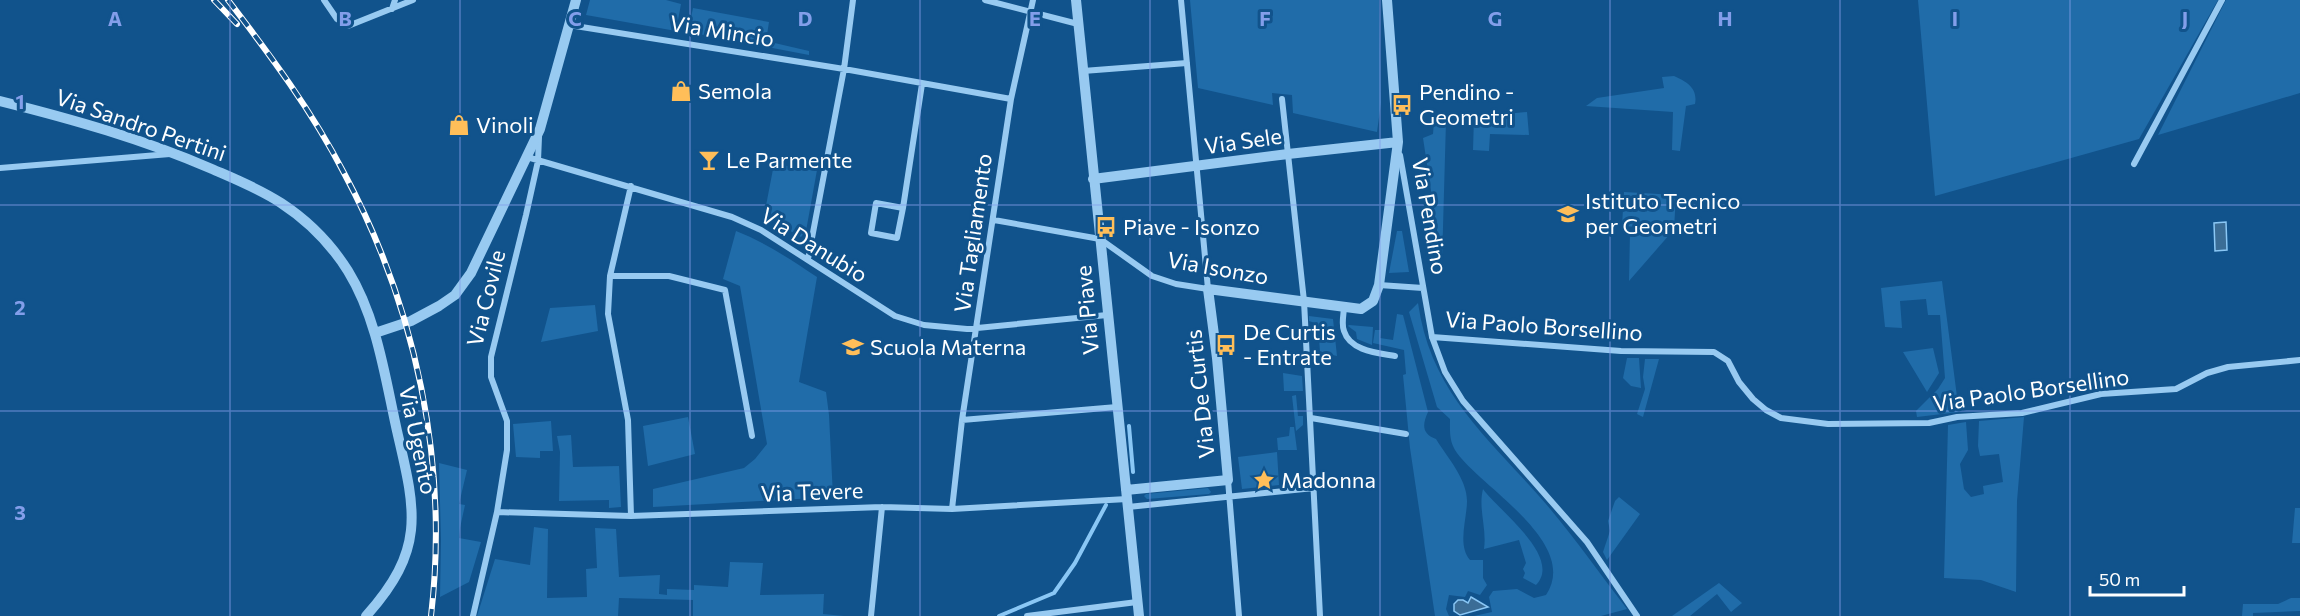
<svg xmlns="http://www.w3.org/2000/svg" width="2300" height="616" viewBox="0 0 2300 616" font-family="Commissioner,sans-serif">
	<rect width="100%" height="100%" fill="#11538c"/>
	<path fill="#206ca9" d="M590 0H666L681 4 676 31 586 15Z
		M1190 0H1379L1381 103 1377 132 1293 113 1292 95 1272 93 1273 105 1198 88Z
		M1918 0H2218L2139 139 1935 196Z
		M2226 0H2300V93L2158 135Z
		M693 8 769 22 766 41 809 51V55L688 32Z
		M1674 76C1687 82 1698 88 1695 104L1686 106 1680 151 1672 150 1673 112 1586 106 1597 98 1664 88 1662 77Z
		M1527 112 1529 135 1490 134 1489 151 1473 150 1474 117Z
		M1434 121H1446L1442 263 1423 138 1433 134Z
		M774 164 817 170 806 231 801 237 764 216Z
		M1624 192 1676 195 1674 229 1622 226Z
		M736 231C765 242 791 260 817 277L799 382 826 392 829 415 833 497 653 507V489L744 468 755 459 767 444 740 286 723 279Z
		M1397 231H1402L1409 272 1389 273Z
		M1630 232 1670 234 1629 281Z
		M1942 281 1959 412 1917 417 1916 411 1938 389 1945 378 1940 315H1928L1926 299 1900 301 1902 328 1885 327 1881 288Z
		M1418 303C1431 394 1489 438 1546 504 1575 538 1600 574 1627 609L1601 616H1474L1492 612 1489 597 1493 591 1517 589 1534 598 1546 595C1581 542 1478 486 1455 450 1449 440 1450 430 1450 419L1437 407 1409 312Z
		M595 305 598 331 541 342 550 308Z
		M1397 314 1403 315 1428 412C1422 425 1422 434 1436 439 1447 457 1467 479 1467 501 1467 519 1457 545 1470 560H1483V578L1487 585 1480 595 1468 591 1465 597 1449 595 1446 609 1449 616H1435L1410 448 1403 375 1406 374 1404 350 1373 343 1375 330H1381L1380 338 1393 340Z
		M1309 316 1333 319 1337 356 1320 352 1318 324 1309 321Z
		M1349 325 1373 327 1372 345 1357 339 1356 332 1348 326Z
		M1933 348 1939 373 1927 392 1903 352Z
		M1627 358H1639L1641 388 1631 386 1623 378Z
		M1645 359H1659L1643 417 1637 414 1645 389 1643 377Z
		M1283 373 1302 376 1303 391H1284Z
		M1296 395 1298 416H1303V425L1296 431 1292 396Z
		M688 417 695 454 648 466 643 426Z
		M2024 417 2017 501 2016 592 1981 580 1944 578 1948 425 1966 422 1968 450 1960 464 1964 489 1971 497 1984 494 1983 486 2003 482 1999 454 1980 456 1978 446 1979 421Z
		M551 421 553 451H540V458L516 457 513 424Z
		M1290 427H1294L1297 450H1278L1277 438 1289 436Z
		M571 435 573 467 619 466 621 507 609 508V500L559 501 560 452 557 436Z
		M1277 452 1279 485 1242 489 1238 457Z
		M439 463 467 470 459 504 465 505 460 528 459 538 481 542 469 582 440 597 441 540Z
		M1208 488 1211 492 1209 494 1147 499 1144 496 1146 494Z
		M1483 489C1498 510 1563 557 1536 585L1523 578 1525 573 1523 569 1526 563 1519 540 1484 549C1487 528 1478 509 1483 489Z
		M1619 497 1640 514 1607 560 1603 552 1610 531 1608 521 1615 501Z
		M2295 508H2300V543H2292Z
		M534 527 548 529 547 598 587 597 586 569 597 568 595 528 616 529 619 577 660 575 659 594 667 595V589L694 590V585L728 587 730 562 763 563 760 595 824 594 823 614 844 616H693V600L619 598 618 616H477L495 559 530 565Z
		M1719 583 1742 603 1731 612 1717 594 1690 616H1672Z
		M2291 598H2300V611L2253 613V616H2242L2243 604H2278Z"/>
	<path fill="#3b6d96" stroke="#8ac7f5" stroke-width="1.5" d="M2226 222 2227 250 2215 251 2214 223Z
		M1471 597 1488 607 1460 615 1454 611V604L1458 600H1463L1468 603Z"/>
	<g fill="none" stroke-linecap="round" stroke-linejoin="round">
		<path stroke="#8ac7f5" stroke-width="4" d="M1129 426 1133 472
			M999 616 1054 593 1075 563 1106 505"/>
		<path stroke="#98caf1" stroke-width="6" d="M324 0 337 19 348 26 413 0
			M985 0 1078 24
			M392 9 395 0
			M569 25 844 69 1011 99
			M1083 71 1187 63
			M1282 99 1304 301 1320 616
			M1400 155 1432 337 1445 372 1463 401 1587 542 1637 616
			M527 157 732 217 761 230 895 316 924 325 967 329 1107 315
			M2134 164 2222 0
			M0 168 170 154
			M876 203 903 208 897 238 871 233Z
			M903 208 922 84
			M994 220 1100 239 1152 276 1176 284 1208 289 1181 0
			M808 259 844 69 853 0
			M610 276H669L725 290 752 436
			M1379 285 1423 288
			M1344 306C1344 314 1341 324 1344 331 1350 351 1378 353 1395 356
			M1432 337 1621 351 1714 352 1728 361 1739 382 1753 399 1766 410 1781 418 1828 424 1929 423 1957 417 2022 413 2101 394 2176 389 2207 373 2228 367 2300 360
			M1311 418 1406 434
			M962 420 1117 407
			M1228 480 1239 616
			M1128 507 1314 488
			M952 509 962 420 1011 99 1033 0
			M497 512 631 516 882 507 952 509 1127 499
			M631 516 628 420 608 314 610 276 631 186
			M473 616 497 512 507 450V421L491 377V357L526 215 538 161 539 137
			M871 616 882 507
			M1027 616 1137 602"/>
		<path stroke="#98caf1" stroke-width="10" d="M1076 0 1139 616
			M0 101C72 119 143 139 212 169 235 179 260 189 281 203 307 220 331 244 348 271 377 318 385 377 397 431 416 512 426 549 366 616
			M1093 179 1288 154 1398 142
			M375 333 411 321 439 306 455 295 471 273 540 129 576 0
			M1126 490 1228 480 1217 358 1208 289 1361 309 1373 301 1379 285 1398 142 1387 0"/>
		<defs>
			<path id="rail" d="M214 0 237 24
				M228 0C270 55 312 111 344 173 416 307 449 464 431 616"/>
		</defs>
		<use href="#rail" stroke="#fff" stroke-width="6"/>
		<use href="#rail" stroke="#11538c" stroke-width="4" stroke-dasharray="11" stroke-linecap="butt"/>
	</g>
	<path fill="none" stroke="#839eea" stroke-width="1.5" stroke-opacity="0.55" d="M230 0V616M460 0V616M690 0V616M920 0V616M1150 0V616M1380 0V616M1610 0V616M1840 0V616M2070 0V616M0 205H2300M0 411H2300"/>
	<defs>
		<symbol id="shop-bare" viewBox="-9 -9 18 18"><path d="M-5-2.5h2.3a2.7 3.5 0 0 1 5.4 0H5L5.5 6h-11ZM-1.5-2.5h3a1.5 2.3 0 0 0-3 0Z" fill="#ffbe59" stroke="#11538c" stroke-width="2.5" paint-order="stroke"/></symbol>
		<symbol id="bus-bare" viewBox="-9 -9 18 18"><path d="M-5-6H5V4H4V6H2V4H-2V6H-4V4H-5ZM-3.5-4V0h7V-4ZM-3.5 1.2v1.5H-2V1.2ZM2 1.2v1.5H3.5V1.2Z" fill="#ffbe59" stroke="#11538c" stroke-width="2.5" paint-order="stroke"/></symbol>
		<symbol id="bar-bare" viewBox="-9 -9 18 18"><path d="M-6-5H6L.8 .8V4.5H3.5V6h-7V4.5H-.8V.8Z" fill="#ffbe59" stroke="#11538c" stroke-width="2.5" paint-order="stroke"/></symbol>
		<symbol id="school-bare" viewBox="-9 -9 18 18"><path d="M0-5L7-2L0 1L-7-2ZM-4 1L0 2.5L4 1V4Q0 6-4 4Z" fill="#ffbe59" stroke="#11538c" stroke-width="2.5" paint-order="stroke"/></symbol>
		<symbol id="sight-bare" viewBox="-9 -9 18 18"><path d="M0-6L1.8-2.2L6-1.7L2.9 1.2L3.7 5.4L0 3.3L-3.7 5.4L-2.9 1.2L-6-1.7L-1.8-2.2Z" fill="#ffbe59" stroke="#11538c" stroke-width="2.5" paint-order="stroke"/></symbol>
	</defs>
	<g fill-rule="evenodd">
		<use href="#shop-bare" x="666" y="76" width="30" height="30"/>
		<use href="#bus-bare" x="1387" y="90" width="30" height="30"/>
		<use href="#shop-bare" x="444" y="110" width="30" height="30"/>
		<use href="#bar-bare" x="694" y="145" width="30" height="30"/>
		<use href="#school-bare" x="1553" y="199" width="30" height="30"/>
		<use href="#bus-bare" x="1091" y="212" width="30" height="30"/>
		<use href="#bus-bare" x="1211" y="330" width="30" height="30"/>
		<use href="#school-bare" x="838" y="332" width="30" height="30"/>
		<use href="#sight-bare" x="1249" y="465" width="30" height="30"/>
	</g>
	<g text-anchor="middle" stroke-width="6" stroke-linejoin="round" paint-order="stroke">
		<g font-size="22" fill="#fff" stroke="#11538c">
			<text transform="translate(722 31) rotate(9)" y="8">Via Mincio</text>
			<text transform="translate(141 125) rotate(19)" y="8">Via Sandro Pertini</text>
			<text transform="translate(1243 141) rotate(-8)" y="8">Via Sele</text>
			<text transform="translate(1430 216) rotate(80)" y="8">Via Pendino</text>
			<text transform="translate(973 233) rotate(-82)" y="8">Via Tagliamento</text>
			<text transform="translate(814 245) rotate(32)" y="8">Via Danubio</text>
			<text transform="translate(1218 268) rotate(10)" y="8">Via Isonzo</text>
			<text transform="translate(486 298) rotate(-76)" y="8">Via Covile</text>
			<text transform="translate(1087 310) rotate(-95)" y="8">Via Piave</text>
			<text transform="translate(1544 326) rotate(4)" y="8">Via Paolo Borsellino</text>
			<text transform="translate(2031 390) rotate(-8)" y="8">Via Paolo Borsellino</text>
			<text transform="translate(1200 394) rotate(-96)" y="8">Via De Curtis</text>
			<text transform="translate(418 440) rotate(78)" y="8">Via Ugento</text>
			<text transform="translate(812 492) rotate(-2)" y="8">Via Tevere</text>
		</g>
		<g font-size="22" fill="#fff" stroke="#11538c" text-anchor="start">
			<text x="698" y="99">Semola</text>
			<text x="1419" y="100">Pendino -<tspan x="1419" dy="25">Geometri</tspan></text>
			<text x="476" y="133">Vinoli</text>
			<text x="726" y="168">Le Parmente</text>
			<text x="1585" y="209">Istituto Tecnico<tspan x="1585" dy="25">per Geometri</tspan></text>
			<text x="1123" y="235">Piave - Isonzo</text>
			<text x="1243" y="340">De Curtis<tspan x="1243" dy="25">- Entrate</tspan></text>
			<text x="870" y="355">Scuola Materna</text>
			<text x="1281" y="488">Madonna</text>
		</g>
	</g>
	<g font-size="20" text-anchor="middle" font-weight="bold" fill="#839eea" stroke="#11538c" stroke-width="6" stroke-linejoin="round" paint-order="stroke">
		<text x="115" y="26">A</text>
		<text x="345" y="26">B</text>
		<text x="575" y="26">C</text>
		<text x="805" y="26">D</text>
		<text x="1035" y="26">E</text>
		<text x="1265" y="26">F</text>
		<text x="1495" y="26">G</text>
		<text x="1725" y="26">H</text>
		<text x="1955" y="26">I</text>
		<text x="2185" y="26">J</text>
		<text x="20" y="109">1</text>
		<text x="20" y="315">2</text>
		<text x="20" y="520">3</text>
	</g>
	<path d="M2090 586v9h94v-9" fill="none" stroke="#ffffff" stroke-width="3"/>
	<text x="2099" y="586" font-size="18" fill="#ffffff" stroke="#11538c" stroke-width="4.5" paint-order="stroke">50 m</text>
</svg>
